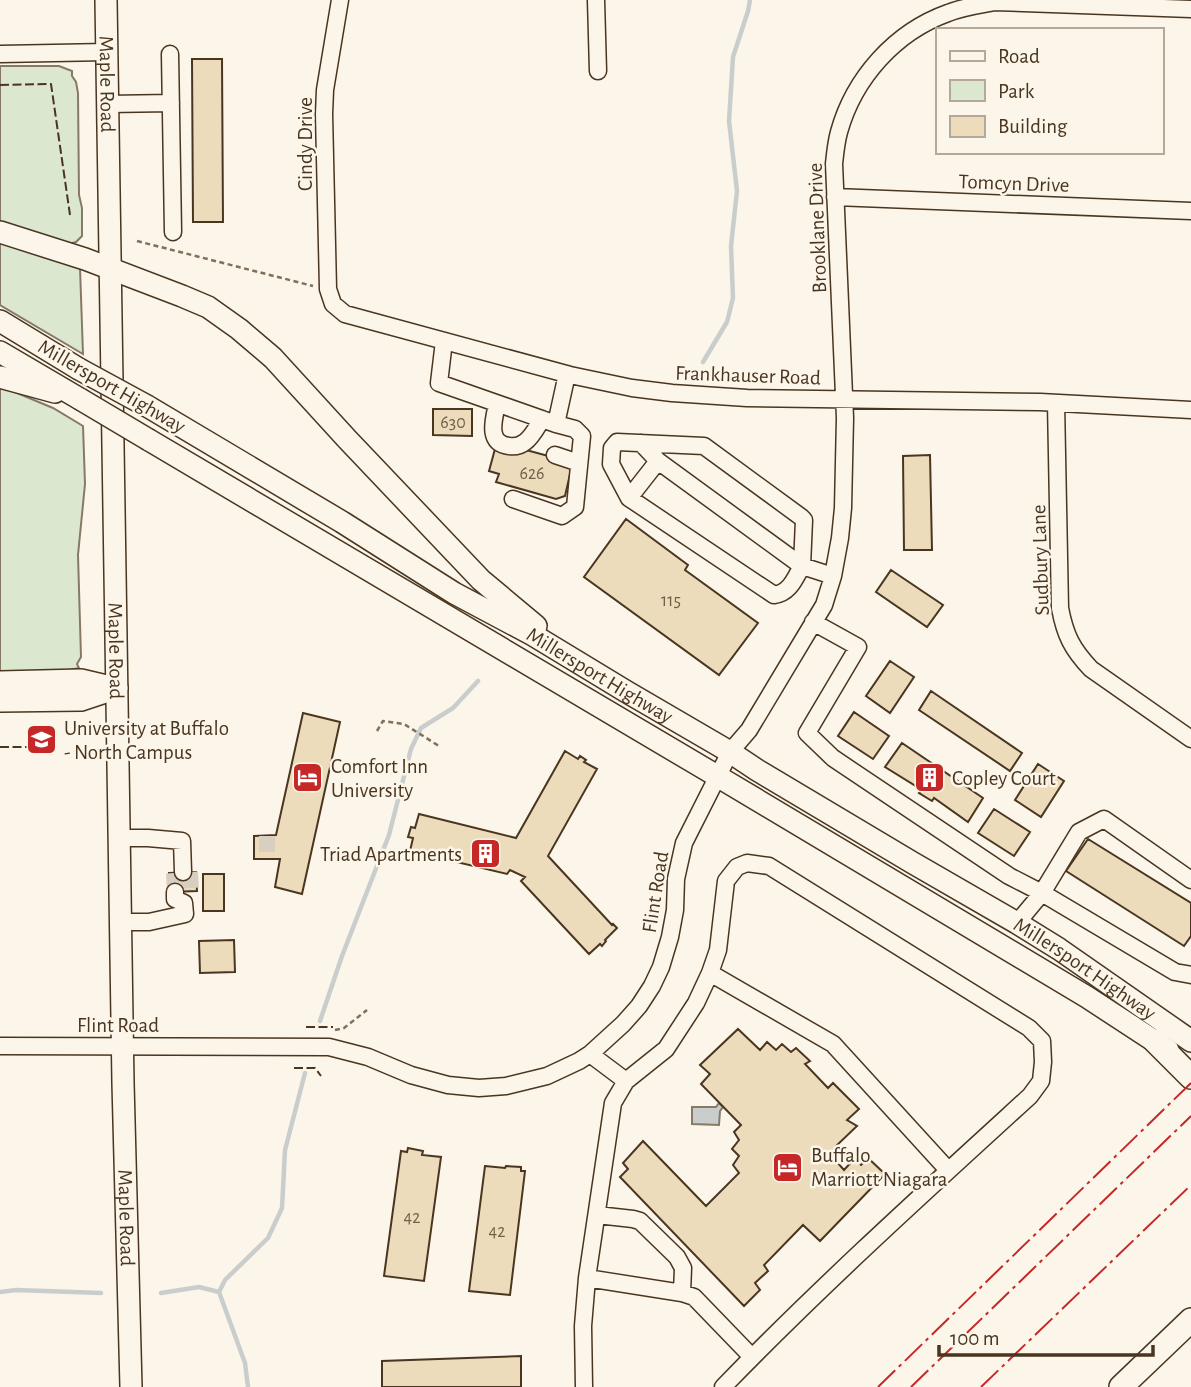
<svg xmlns="http://www.w3.org/2000/svg" width="1191" height="1387" viewBox="0 0 1191 1387" font-family="'Alegreya Sans',sans-serif">
	<rect width="100%" height="100%" fill="#fbf6e9"/>
	<path fill="#dce7d0" stroke="#887966" stroke-width="2" d="M0 66H59L72 71V76L76 82 78 93 79 195 82 208V236L76 242 65 245 51 238 0 222Z
		M0 240 80 268 83 354 0 305Z
		M0 386 53 408 83 426 85 484 78 555 81 657 77 664 79 668 54 673 0 672Z"/>
	<path fill="#c9cecd" stroke="#887966" stroke-width="2" d="M719 1103 723 1107 720 1111 719 1125 692 1124V1107H716Z"/>
	<g fill="none" stroke-linecap="round" stroke-linejoin="round">
		<path stroke="#c9cecd" stroke-width="4.5" d="M703 362 727 322 733 298 731 246 737 191 729 121 733 57 748 11 750 0
			M320 1021 342 956 389 835 411 749 421 728 453 708 478 681
			M0 1292 16 1290 101 1293
			M219 1292 225 1280 268 1238 282 1208 285 1150 305 1073
			M161 1293 199 1287 219 1292 245 1363 248 1387"/>
	</g>
	<path fill="#ecdcbc" stroke="#4a3520" stroke-width="2" d="M192 59H222L223 222H193Z
		M433 409H472V436L433 435Z
		M515 447 567 461 571 470 565 496 556 499 496 482 499 474 489 471 495 449Z
		M930 455 932 550H904L903 456Z
		M626 519 688 565 685 570 758 623 719 675 584 577Z
		M891 570 943 605 927 627 876 592Z
		M890 661 914 677 890 713 866 696Z
		M931 691 1022 753 1010 771 919 710Z
		M854 712 889 736 873 759 838 736Z
		M303 713 340 722 302 894 275 887 280 859H254V836L276 835Z
		M902 743 983 798 968 822 934 798 932 801 919 793 922 790 885 767Z
		M565 751 578 759 580 756 586 760 584 762 597 769 548 856 612 925 613 924 617 928 605 940 606 941 602 946 600 944 589 954 521 881 525 877 510 870 507 874 410 851 413 838 408 837 411 827 415 828 419 814 516 838Z
		M1038 764 1064 781 1041 817 1015 800Z
		M994 809 1030 832 1014 856 978 833Z
		M1088 839 1191 903V936L1184 946 1066 871Z
		M196 872 197 891 170 892 169 873Z
		M203 874H224V911H203Z
		M234 940 235 972 200 973 199 941Z
		M738 1029 760 1050 767 1042 776 1050 782 1044 791 1052 796 1048 810 1061 805 1064 828 1088 833 1083 859 1109 847 1120 857 1126 835 1147 842 1155 836 1161 844 1170 854 1159 861 1165 868 1158 885 1174 820 1241 803 1225 764 1265 768 1271 755 1283 760 1290 744 1306 620 1177 628 1169 623 1163 643 1141 706 1206 739 1173 733 1165 739 1156 732 1149 739 1140 734 1132 741 1125 701 1084 710 1074 700 1065Z
		M408 1148 423 1151 422 1155 441 1157 424 1281 384 1276 401 1151 407 1152Z
		M485 1166 505 1168 506 1166 521 1167V1171H525L510 1295 469 1291Z
		M521 1356V1387H382V1361Z"/>
	<g fill="none" stroke-linecap="round" stroke-linejoin="round">
		<path stroke="#d8cfc1" stroke-width="16" stroke-dasharray="16 8" stroke-linecap="butt" d="M267 836V859
			M190 872 191 892
			M174 873 175 892"/>
		<defs>
			<path id="minor" d="M340 0 325 90 324 114 328 289 333 304 345 314 570 375 632 388 672 393 747 398 1040 402 1191 410
				M596 0 598 71
				M0 54 107 52
				M170 54 173 232
				M108 104 171 103
				M835 197 1191 211
				M444 341 439 383 556 424
				M1056 403 1060 608C1065 635 1072 649 1091 669L1191 739
				M497 404C494 419 486 443 509 446 515 447 520 446 525 442 532 437 537 427 542 419
				M641 443 658 461 802 566C795 578 790 593 774 595L629 498 611 464 612 448 617 442 704 446 801 517 804 520 802 566 833 576
				M555 455 579 463
				M629 498 658 461
				M513 499 562 516 575 507 582 436 575 429 556 424 567 374
				M813 622 858 647 807 733 833 758 1009 876 1042 893 1017 923
				M119 838H148L182 841 183 872
				M1191 880 1104 819 1079 832 1042 893 1175 972 1191 975
				M121 922H149L185 914 184 903 175 899V892
				M710 973 833 1044 948 1170
				M0 1046 329 1047 368 1057 411 1075 448 1085 479 1088 506 1086 547 1076 579 1061 590 1054 623 1024 639 1006 652 986 661 967 670 937 675 910 676 879 684 843 730 752 749 730 824 605 833 576 840 538 843 508 845 418 834 164C835 154 836 143 839 132 854 78 895 32 948 13 963 7 979 5 995 2L1191 9
				M590 1054 626 1081
				M597 1215 633 1219 640 1221 677 1257 683 1268 682 1293
				M587 1278 682 1293 694 1297 752 1357
				M584 1387 583 1326 587 1278 613 1103 626 1081 666 1049 696 1003 710 973 718 950 726 881 737 867 747 863 769 866 1029 1028 1042 1041 1043 1062 1041 1081 1030 1096C926 1191 821 1286 723 1387"/>
			<g id="major">
				<path id="s1" d="M106 0 123 1083 131 1387"/>
				<path d="M0 232 85 259 182 296 208 307 239 329 273 358 347 439 481 580 536 626"/>
				<path d="M0 321 79 369"/>
				<path d="M0 352 80 399"/>
				<path d="M0 377 55 392"/>
				<path id="s2" d="M147 406 342 522 454 593 533 635 627 692 730 752 757 770 913 863 1017 923 1059 949 1191 1041"/>
				<path d="M149 440 717 776 1087 997 1168 1050"/>
				<path d="M0 682 81 680 115 688"/>
				<path d="M0 701 81 700 117 688"/>
			</g>
			<path id="highway" d="M1155 1041 1191 1077
				M1121 1387 1191 1320"/>
		</defs>
		<use href="#minor" stroke="#4a3520" stroke-width="19"/>
		<use href="#major" stroke="#4a3520" stroke-width="24"/>
		<use href="#highway" stroke="#4a3520" stroke-width="26"/>
		<path stroke="#7f6f5c" stroke-width="2.5" stroke-dasharray="5 3.5" stroke-linecap="butt" d="M137 241 313 286
			M377 731 383 721 404 724 439 746
			M335 1030 344 1028 367 1010"/>
		<use href="#minor" stroke="#fbf6e9" stroke-width="16"/>
		<use href="#major" stroke="#fbf6e9" stroke-width="21"/>
		<use href="#highway" stroke="#fbf6e9" stroke-width="23"/>
		<defs>
			<path id="major-bridge" d="M79 369 147 406
				M80 399 149 440"/>
		</defs>
		<use href="#major-bridge" stroke="#4a3520" stroke-width="24" stroke-linecap="butt"/>
		<use href="#major-bridge" stroke="#fbf6e9" stroke-width="21"/>
		<path stroke="#4a3520" stroke-width="2" stroke-dasharray="9 3.5" stroke-linecap="butt" d="M0 85 51 84 70 215
			M0 747H55
			M306 1027H333
			M294 1068H315L321 1076"/>
		<path stroke="#c62828" stroke-width="2" stroke-dasharray="24 5 3.5 5" stroke-linecap="butt" d="M878 1387 1191 1083
			M911 1387 1191 1116
			M981 1387 1191 1185"/>
	</g>
	<defs>
		<symbol id="university-square" viewBox="-11 -11 22 22"><rect x="-9" y="-9" width="18" height="18" rx="4" fill="#c62828" stroke="#fbf6e9"/><path d="M0-5L7-2L0 1L-7-2ZM-4 1L0 2.5L4 1V4Q0 6-4 4Z" fill="#fff"/></symbol>
		<symbol id="hotel-square" viewBox="-11 -11 22 22"><rect x="-9" y="-9" width="18" height="18" rx="4" fill="#c62828" stroke="#fbf6e9"/><path d="M-6-4.5h1.5V1H6V5H4.5V3h-9V5H-6ZM-4 0a1.8 1.8 0 1 1 3.6 0ZM.5 0V-2.5h3Q6-2.5 6 0Z" fill="#fff"/></symbol>
		<symbol id="building-square" viewBox="-11 -11 22 22"><rect x="-9" y="-9" width="18" height="18" rx="4" fill="#c62828" stroke="#fbf6e9"/><path d="M-4-6H4V6H1V3H-1V6H-4ZM-2.5-4.3h1.7v1.8h-1.7ZM.8-4.3h1.7v1.8H.8ZM-2.5-1h1.7V.8h-1.7ZM.8-1h1.7V.8H.8Z" fill="#fff"/></symbol>
	</defs>
	<g fill-rule="evenodd">
		<use href="#university-square" x="24" y="722" width="35" height="35"/>
		<use href="#hotel-square" x="290" y="760" width="35" height="35"/>
		<use href="#building-square" x="912" y="760" width="35" height="35"/>
		<use href="#building-square" x="468" y="836" width="35" height="35"/>
		<use href="#hotel-square" x="770" y="1150" width="35" height="35"/>
	</g>
	<g text-anchor="middle" stroke-width="5" stroke-linejoin="round" paint-order="stroke">
		<g font-size="18" fill="#725f47">
			<text x="453" y="428">630</text>
			<text x="532" y="479">626</text>
			<text x="671" y="606">115</text>
			<text x="412" y="1223">42</text>
			<text x="497" y="1237">42</text>
		</g>
		<g font-size="21" fill="#4a3520" stroke="#fbf6e9">
			<text dy="7" stroke="none"><textPath href="#s1" startOffset="84">Maple Road</textPath></text>
			<text transform="translate(305 144) rotate(-90)" y="7">Cindy Drive</text>
			<text transform="translate(1014 183) rotate(2)" y="7">Tomcyn Drive</text>
			<text transform="translate(817 228) rotate(-92)" y="7">Brooklane Drive</text>
			<text transform="translate(748 375) rotate(2)" y="7">Frankhauser Road</text>
			<text transform="translate(112 386) rotate(30)" y="7">Millersport Highway</text>
			<text transform="translate(1040 560) rotate(-92)" y="7">Sudbury Lane</text>
			<text dy="7" stroke="none"><textPath href="#s1" startOffset="651">Maple Road</textPath></text>
			<text dy="7" stroke="none"><textPath href="#s2" startOffset="527">Millersport Highway</textPath></text>
			<text transform="translate(655 892) rotate(-81)" y="7">Flint Road</text>
			<text dy="7" stroke="none"><textPath href="#s2" startOffset="1094">Millersport Highway</textPath></text>
			<text x="118" y="1032">Flint Road</text>
			<text dy="7" stroke="none"><textPath href="#s1" startOffset="1218">Maple Road</textPath></text>
		</g>
		<g font-size="21" fill="#4a3520" stroke="#fbf6e9" text-anchor="start">
			<text x="64" y="735">University at Buffalo<tspan x="64" dy="24">- North Campus</tspan></text>
			<text x="331" y="773">Comfort Inn<tspan x="331" dy="24">University</tspan></text>
			<text x="952" y="785">Copley Court</text>
			<text x="462" y="861" text-anchor="end">Triad Apartments</text>
			<text x="811" y="1162">Buffalo<tspan x="811" dy="24">Marriott Niagara</tspan></text>
		</g>
	</g>
	<rect x="936" y="28" width="228" height="126" fill="#fbf6e9" stroke="#b4a999" stroke-width="2"/>
	<rect x="950" y="51" width="35" height="10" fill="#fbf6e9" stroke="#b4a999" stroke-width="2"/>
	<text x="998" y="63" font-size="21" fill="#4a3520">Road</text>
	<rect x="950" y="80" width="35" height="21" fill="#dce7d0" stroke="#b4a999" stroke-width="2"/>
	<text x="998" y="98" font-size="21" fill="#4a3520">Park</text>
	<rect x="950" y="116" width="35" height="21" fill="#ecdcbc" stroke="#b4a999" stroke-width="2"/>
	<text x="998" y="133" font-size="21" fill="#4a3520">Building</text>
	<path d="M939 1345v10h214v-10" fill="none" stroke="#4a3520" stroke-width="3.5"/>
	<text x="950" y="1345" font-size="21" fill="#4a3520" stroke="#fbf6e9" stroke-width="5" paint-order="stroke">100 m</text>
</svg>
